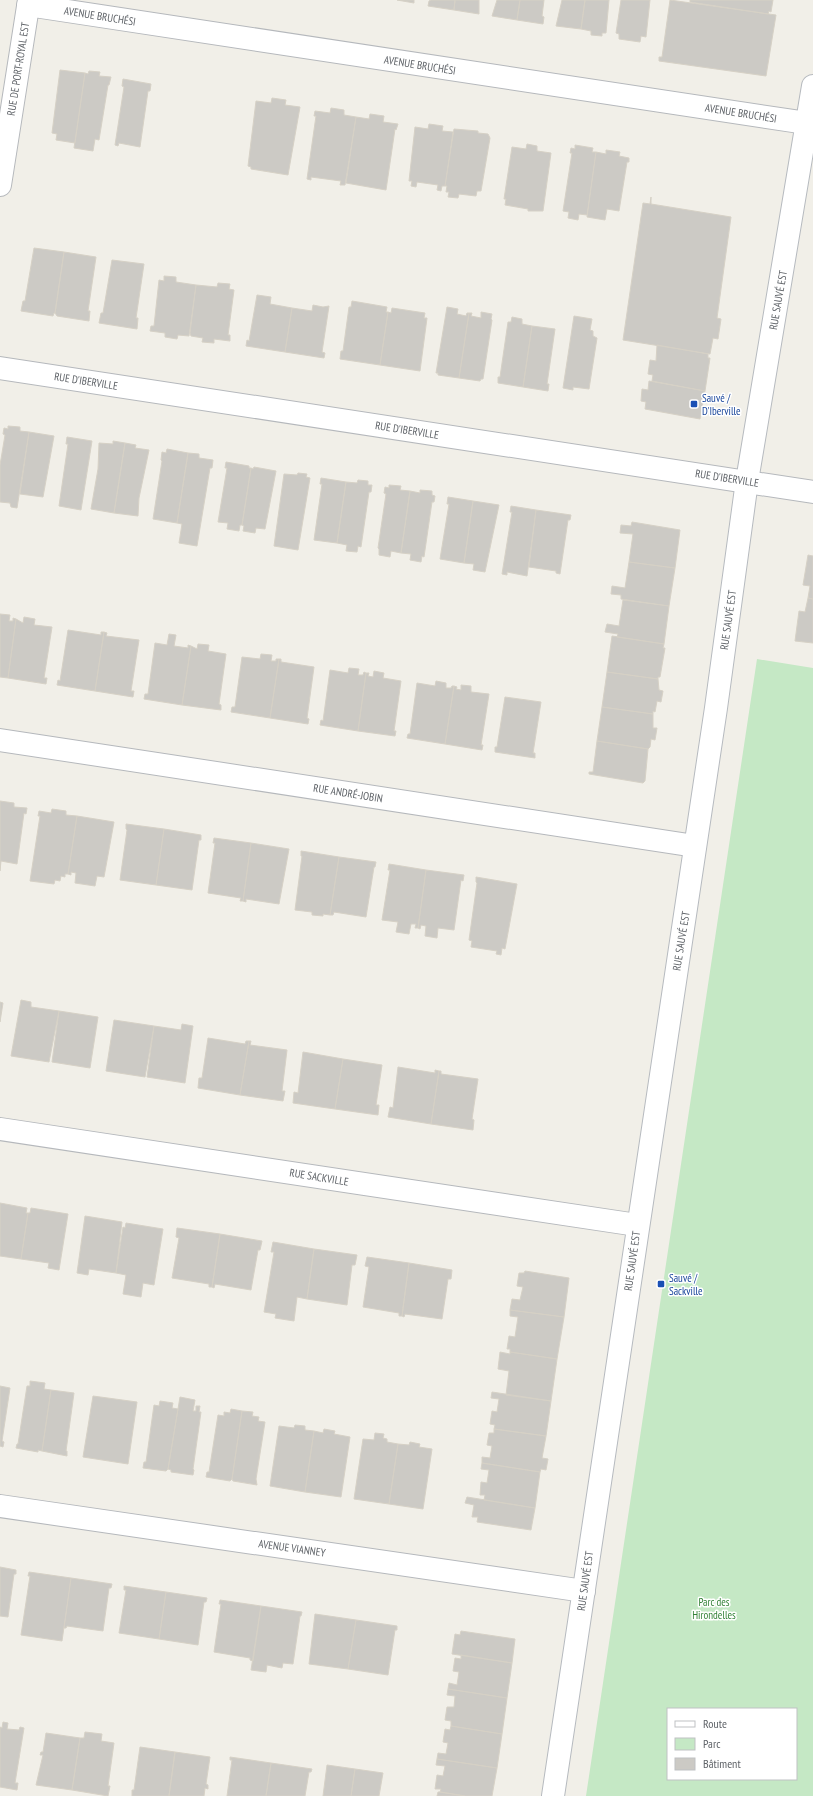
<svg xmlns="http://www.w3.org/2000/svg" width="813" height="1796" viewBox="0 0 813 1796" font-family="'PT Sans Narrow',sans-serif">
	<rect width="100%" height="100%" fill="#f1efe8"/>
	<path fill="#c5e8c5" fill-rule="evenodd" d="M757 659 813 668V1796H586ZM668 1709H796V1779H668Z"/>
	<path fill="#cccac5" stroke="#d6d1c6" d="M397 0H414V3Z
		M431 0H455L454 10 428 6 429 1Z
		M455 0H479V14L454 10Z
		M497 0H520L517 20 492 16Z
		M520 0H544L542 16 544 17 543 24 517 20Z
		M562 0H585L581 29 556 26Z
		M585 0H609L606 33H602V36L591 35V31L581 29Z
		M621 0H650L646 37 641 36 640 42 619 39V34L616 33Z
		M670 0 776 15 766 76 659 61V57H662Z
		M690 0H773L771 12 769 11 768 14 690 2Z
		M60 70 85 73 75 143 56 140 57 134 52 133Z
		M89 71 100 72 99 76 111 77 109 85H108L99 140 95 139 93 151 74 148 85 73 88 74Z
		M123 79 151 84 150 91H148L140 147 119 143 118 146 115 145 124 87 122 86Z
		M272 98 286 100 285 105 300 107 288 175 251 169V167L248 166 256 101 271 103Z
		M331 108 344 110V115L356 117 345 185H340L341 181 311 177V180L307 179 316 116H314L315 111 330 113Z
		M370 114 384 116 383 122 398 124 396 130 395 129 386 190 346 183 356 117 369 119Z
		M429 124 443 126 442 131 453 132 445 186H442L441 191 437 190 438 185 417 182 416 187 411 186 412 181H409L415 127 428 129Z
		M454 129 478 131V133L488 134 490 138 481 191H477L476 196 459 194 458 198 448 197 449 192H446L447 186H445Z
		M527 144 537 146V151L551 153 543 211H528V209L505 205 506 199H504L512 147 526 149Z
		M575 145 593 148 592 152H596L587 215 579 214 578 220 568 218 569 212 563 211 572 153H570L571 148 575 149Z
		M606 150 620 152 619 156 629 158V162H627L619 211 607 209 605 220 587 217 596 152 606 154Z
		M651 197V204L731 217 717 318 721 319 718 339 713 338 710 354 623 340 643 203 650 204Z
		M34 248 64 252 55 313H54L53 316 21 311 23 301H25Z
		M64 252 96 257 88 311H90L89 321 57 316 55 313Z
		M112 260 144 264 136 318H138L137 329 99 323 101 313H103Z
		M164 276 176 277V282L196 285 189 336 178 335 177 339 165 337V333L150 331 151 326H154L159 280 164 281Z
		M218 283 230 284 229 289 234 290 228 335H230V341L214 339V343L202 342 203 338 191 336 190 333 196 285 217 287Z
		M257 295 271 297 270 304 292 308 285 352 246 346 247 340 249 341Z
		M352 301 387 307 386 312H388L380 365 340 359 341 351H343L349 307H351Z
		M313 305 323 307 329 306 322 352 325 353 324 358 285 352 292 308 312 311Z
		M447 307 458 309 457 314 466 316 467 313H469L459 378 438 375V373H436Z
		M392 308 425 313 424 318H427L420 371 380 365 388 312 391 313Z
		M481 312 492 314 491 319 492 320 483 379H481L480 381 459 378 469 313H472L471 316 481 318Z
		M574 316 592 319 590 330 593 331V336L597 338 589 389 573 387V390L563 388Z
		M512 317 522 319V324L532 326 523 387 498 383V377H500L508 322H511Z
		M532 326 555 329 547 384H549L548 391 523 387Z
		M657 345 708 354V358H710L705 391 652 381 653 375 648 374 650 360 656 361Z
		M649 381 705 391 700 419 645 409 646 402 641 401 642 389 648 390Z
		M8 426 20 427V431L29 432 17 508 11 507 10 503 0 502V465L5 435 3 434 4 428 8 429Z
		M29 432 54 436 43 497 20 494Z
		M67 437 92 441 81 510 59 506 68 444H66Z
		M113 441 125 443 114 513 91 509 98 469 99 443 113 444Z
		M125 443 136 445 135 448 149 450 139 498 138 516 114 513Z
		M167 449 188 453 177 523 153 519 162 461 161 460 162 452 166 453Z
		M188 453 199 454V458L213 460 212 468H210L197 546 179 543 182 524 177 523Z
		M226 462 249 466V468H251L242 525H240L239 531 227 529 228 523 218 522 227 468H225Z
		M254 467 276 471 265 529 256 528 255 533 243 531 244 526 242 525 251 468 253 469Z
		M298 473 307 474 306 477 310 478 298 550 274 546 284 474 297 475Z
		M321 478 346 482 337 543 314 540 322 484H320Z
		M358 480 368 481V485H372L371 492H369L361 547 358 546 357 552 346 551 347 545 337 543 346 482 357 483Z
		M389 485 401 486 400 490 410 491 401 553 391 551 390 557 379 555V549L378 548 386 494 384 493 385 487 389 488Z
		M420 490 432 491V495L435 496 434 502H432L424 557 422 556 421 562 410 560 411 554 401 553 410 491 420 493Z
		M448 497 473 501 464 563 440 559 449 504H447Z
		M473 501 499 505 485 572 473 570 474 564 464 563Z
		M511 506 536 510 527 576 507 572V575L502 574 512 512H510Z
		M536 510 571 515 570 520H568L560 574 556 573V571L529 567Z
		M632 522 680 530 675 568 629 562 633 534 620 533 621 525 631 526Z
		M808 555 813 556V599L808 598 810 586 803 585Z
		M629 562 675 568 669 606 621 599V595L611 594 612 586 625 588Z
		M808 598 813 599V643L795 641 799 611 805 612Z
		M623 600 669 606 664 644 617 637 618 634 605 632 607 624 619 626Z
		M0 614 10 615 9 621H13V618L16 619 8 678 0 677Z
		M24 617 35 619 34 625 52 627 44 678H47L46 684 8 678 16 619 23 623Z
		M68 630 101 635V632H104L95 691 57 685 58 680 60 681Z
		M104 632 107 633 106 636 139 640 131 691H134L133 697 95 691Z
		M169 634 176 635 174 646 188 648V645L191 646 182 705 144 699 145 694H148L155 643 167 645Z
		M612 636 664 644 663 648H665L660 677H658V679L607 672Z
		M198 644 209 645 208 651 226 654 219 704 221 705V710L182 705 191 646 197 649Z
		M261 654 272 655 271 661H276V659H279L270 718 231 712 232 707H235L242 657 260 659Z
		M279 659H281V662L314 667 307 718 309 719 308 724 270 718Z
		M349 668 359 669 358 675H363L364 672 366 673 358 731 320 725 321 720 323 721 330 670 348 673Z
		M374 671 384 673 383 678 401 681 394 731H396L395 736 358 731 366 673H369L368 676 373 677Z
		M607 672 658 679 659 690 663 691 661 702 657 701 655 712 653 711V714L602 707Z
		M436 681 446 683V688H451L452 686H454L445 744 407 738 408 734H410L417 683 435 686Z
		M461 685 471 686V692L489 694 481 745H483L482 750 445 744 454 686 457 687 456 689 461 690Z
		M505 697 541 702 533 753H535V758L495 752V747H497Z
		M602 707 653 714V728H657L655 740 651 739 650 747 648 749 597 741Z
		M597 741 648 749 645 781 643 783 589 774V772H593Z
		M0 801 14 803V807L27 808 26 814 24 813 17 864 1 861 0 871Z
		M52 809 66 811V815L77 816 68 874H65V877L61 876 60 881 55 880 54 884 30 881 40 816H38L39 811 51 813Z
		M77 816 114 822 104 877 97 876 95 886 75 883 76 873 71 872V875L68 874Z
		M126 824 164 829 156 885 120 880 127 830 126 829Z
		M164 829 201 835V840H199L192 890 156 885Z
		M214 838 251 843 243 901H240L241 898 208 893 215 843H213Z
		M251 843 289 849 279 904 246 899V902L243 901Z
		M301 851 339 857 330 915 323 914V916L312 915V912L295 910 302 856H301Z
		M339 857 376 862 375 867H374L366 917 334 912 333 915H330Z
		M389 864 426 870 418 928H415L416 924H411L409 934 396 932 398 922 382 920 390 870H388Z
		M426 870 464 875 463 881 461 880 454 930 438 928 437 938 425 936 426 926 421 925 420 929 418 928Z
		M476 877 517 884 505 949 502 948 501 955 496 954 497 951 471 947 472 941 469 940 477 883 476 882Z
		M21 1000 31 1002V1007L59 1011 49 1062 11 1056Z
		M0 1002 3 1003 0 1022Z
		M59 1011 98 1017 90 1068 52 1062Z
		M114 1020 154 1026 145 1077 106 1071Z
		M182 1024 193 1026 185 1083 147 1077 154 1026 181 1030Z
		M208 1038 245 1044 246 1041H249L240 1095 198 1088 199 1078H202Z
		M249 1041H251L250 1045 287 1050 282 1091H285L283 1101 240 1095Z
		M303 1052 343 1059 335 1109 293 1103 294 1092 298 1093Z
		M343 1059 382 1065 376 1105H379L378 1115 335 1109Z
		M398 1067 435 1073V1070L439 1071 431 1124 388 1117 390 1107 393 1108Z
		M439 1071H441V1074L478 1079 472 1119 474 1120 473 1130 431 1124Z
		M0 1203 27 1208 26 1213H28L21 1259 0 1256Z
		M31 1208 68 1214 59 1270 48 1268 49 1263 21 1259 28 1213H30Z
		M85 1216 122 1222 116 1273 89 1269 88 1275 77 1273Z
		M126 1223 163 1229 154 1285 143 1283 141 1297 123 1294 126 1275 116 1273 123 1227 125 1228Z
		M177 1228 220 1234 212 1287H209V1284L172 1278 179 1238 176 1237Z
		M220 1234 262 1241 260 1250H258L251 1290 215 1284 214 1288 212 1287Z
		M273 1242 314 1249 307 1299 297 1297 294 1321 275 1318 276 1314 264 1312 274 1252H271Z
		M314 1249 357 1255 355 1265H352L347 1305 307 1299Z
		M367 1257 409 1263 402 1316H399V1313L363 1307 369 1267 365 1266Z
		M409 1263 452 1270 451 1279H448L442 1319 405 1314 404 1317 402 1316Z
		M525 1271 569 1278 564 1317 510 1310 512 1299 520 1300 523 1287 517 1286 519 1273H524Z
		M510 1310 564 1317 557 1359 510 1352V1349H507L509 1336 515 1337 518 1317 510 1316Z
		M500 1352 510 1354V1352L557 1359 551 1401 506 1395 509 1371 498 1369Z
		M30 1381 45 1383 44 1389 51 1390 42 1451 38 1450V1452L16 1448 17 1444H18L27 1386H30Z
		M0 1386 10 1388 2 1441 4 1442 3 1447 0 1446Z
		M51 1390 74 1393 66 1451H67V1456L42 1451Z
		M492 1392 551 1401 546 1436 494 1429 495 1425 490 1424 492 1411 497 1412 499 1399 491 1398Z
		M93 1396 137 1402 128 1464 83 1457Z
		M180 1397 195 1400 193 1411H196V1406H200L199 1412H201L193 1469 194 1470 193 1475 171 1472V1470L168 1469Z
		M160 1401 173 1403 172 1408 178 1409 168 1469 166 1471 143 1468 144 1462H146L154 1405 159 1406Z
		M231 1409 242 1411 232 1479 230 1481 206 1477 207 1472H209L218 1415 224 1416V1412L230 1413Z
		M242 1411 253 1412 252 1416 259 1417 258 1421 265 1422 256 1479 257 1485 233 1481 232 1479Z
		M295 1425 305 1426V1430L314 1431 305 1492 270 1486 279 1426 294 1428Z
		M324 1429 335 1431 334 1434 350 1437 341 1497 305 1492 314 1431 323 1433Z
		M494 1429 546 1436 542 1458 548 1459 546 1470 541 1469 540 1472 482 1463V1457L490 1458 492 1446 487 1445 489 1433H494Z
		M375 1433 384 1434 383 1438 387 1439V1442L398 1444 389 1504 354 1499 363 1439 374 1440Z
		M410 1442 420 1444 419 1447 432 1449 423 1509 389 1504 398 1444 409 1445Z
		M482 1463 540 1472 535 1508 484 1500 485 1495H480L481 1482 487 1483 489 1470 481 1469Z
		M467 1497 535 1508 531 1530 477 1522 478 1517H472L474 1505 465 1503Z
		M0 1567 16 1570V1574H14L8 1617 0 1616Z
		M29 1572 71 1578 62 1641 21 1635 30 1576H28Z
		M71 1578 112 1584 111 1588H109L103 1631 67 1626 66 1628H64Z
		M124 1586 166 1592 159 1639 119 1633 126 1590H124Z
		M166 1592 207 1598 206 1602H204L198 1645 159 1639Z
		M220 1600 261 1606 253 1661 250 1660V1658L214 1652 221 1604H219Z
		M261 1606 302 1612 301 1616H300L293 1664 283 1663 282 1668 267 1665 266 1672 251 1670Z
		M315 1614 356 1620 348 1669 309 1664Z
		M356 1620 397 1626V1630H395L388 1675 348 1669Z
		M461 1631 515 1639 512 1663 452 1654 455 1634 460 1635Z
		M461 1655 512 1663 507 1698 448 1689 449 1683 457 1685 459 1672 453 1671 455 1658 461 1659Z
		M448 1689 507 1698 502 1734 451 1726V1721L445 1720 447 1707H454L455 1696 447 1695Z
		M3 1722 8 1723 7 1729 19 1730 20 1727 24 1728 15 1783H18L17 1790 0 1787V1727L2 1728Z
		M451 1726 502 1734 497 1768 437 1759 438 1753 446 1754 448 1743 443 1742 445 1729 450 1730Z
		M85 1732 102 1734 101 1741 114 1743 108 1786H110L108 1796 72 1790 80 1738H84Z
		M46 1733 80 1738 72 1790 36 1785 43 1755H40L41 1752H43Z
		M140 1747 175 1752 169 1796H132V1790H134Z
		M175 1752 210 1757 206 1784 208 1785V1789L205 1788 204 1796H169Z
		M230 1757 271 1763 266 1796H227L232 1760H230Z
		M437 1759 497 1768 492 1796H465L440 1792 441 1789H435L437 1775 443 1776 445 1766 436 1765Z
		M271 1763 312 1769 311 1772H309L305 1796H266Z
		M327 1765 355 1769 351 1796H323Z
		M355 1769 383 1773 379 1796H351Z
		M438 1792H440L465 1796H437Z"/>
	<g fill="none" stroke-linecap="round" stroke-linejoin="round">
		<defs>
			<path id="street" d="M28 5 813 124
				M0 185 29 0
				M0 368 813 492
				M0 740 695 846
				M0 1129 637 1225
				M0 1506 584 1591"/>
			<path id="secondary" d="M553 1796 716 708 747 481 813 86"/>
		</defs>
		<use href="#street" stroke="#b5b8bc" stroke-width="24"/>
		<use href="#secondary" stroke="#b6babf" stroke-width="24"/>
		<use href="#street" stroke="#fff" stroke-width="22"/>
		<use href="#secondary" stroke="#fff" stroke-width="22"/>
	</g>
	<g fill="#1a4fb4" stroke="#fff" stroke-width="1.5">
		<rect x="690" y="400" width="8" height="8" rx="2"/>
		<rect x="657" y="1280" width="8" height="8" rx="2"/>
	</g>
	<g text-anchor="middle" stroke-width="3" stroke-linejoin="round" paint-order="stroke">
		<g font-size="11" fill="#5f6368" stroke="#fff">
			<text transform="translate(100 16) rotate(9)" y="4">AVENUE BRUCHÉSI</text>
			<text transform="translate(420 65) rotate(9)" y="4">AVENUE BRUCHÉSI</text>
			<text transform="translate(18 69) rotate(-81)" y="4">RUE DE PORT-ROYAL EST</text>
			<text transform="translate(741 113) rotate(9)" y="4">AVENUE BRUCHÉSI</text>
			<text transform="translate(778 300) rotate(-80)" y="4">RUE SAUVÉ EST</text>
			<text transform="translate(86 381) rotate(9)" y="4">RUE D'IBERVILLE</text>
			<text transform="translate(407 430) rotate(9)" y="4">RUE D'IBERVILLE</text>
			<text transform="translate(727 478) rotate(9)" y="4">RUE D'IBERVILLE</text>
			<text transform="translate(728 620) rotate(-82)" y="4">RUE SAUVÉ EST</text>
			<text transform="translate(348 793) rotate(9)" y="4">RUE ANDRÉ-JOBIN</text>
			<text transform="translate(681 941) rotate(-81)" y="4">RUE SAUVÉ EST</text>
			<text transform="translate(319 1177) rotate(9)" y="4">RUE SACKVILLE</text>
			<text transform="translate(632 1261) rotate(-82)" y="4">RUE SAUVÉ EST</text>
			<text transform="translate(292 1548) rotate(8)" y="4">AVENUE VIANNEY</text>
			<text transform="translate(585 1581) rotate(-82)" y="4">RUE SAUVÉ EST</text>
		</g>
		<g font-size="11" fill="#164399" stroke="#fff" text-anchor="start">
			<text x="702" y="402">Sauvé /<tspan x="702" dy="13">D'Iberville</tspan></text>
			<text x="669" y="1282">Sauvé /<tspan x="669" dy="13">Sackville</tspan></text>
		</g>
		<g font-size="11" fill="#348238" stroke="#fff">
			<text x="714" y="1606">Parc des<tspan x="714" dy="13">Hirondelles</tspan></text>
		</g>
	</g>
	<rect x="667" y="1708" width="130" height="72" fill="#ffffff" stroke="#bfc1c3"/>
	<rect x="675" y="1721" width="20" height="6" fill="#ffffff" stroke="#bfc1c3"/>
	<text x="703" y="1728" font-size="12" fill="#5f6368">Route</text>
	<rect x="675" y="1738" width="20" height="12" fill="#c5e8c5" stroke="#bfc1c3"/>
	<text x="703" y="1748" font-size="12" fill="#5f6368">Parc</text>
	<rect x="675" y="1758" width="20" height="12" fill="#cccac5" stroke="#bfc1c3"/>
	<text x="703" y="1768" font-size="12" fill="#5f6368">Bâtiment</text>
</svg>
